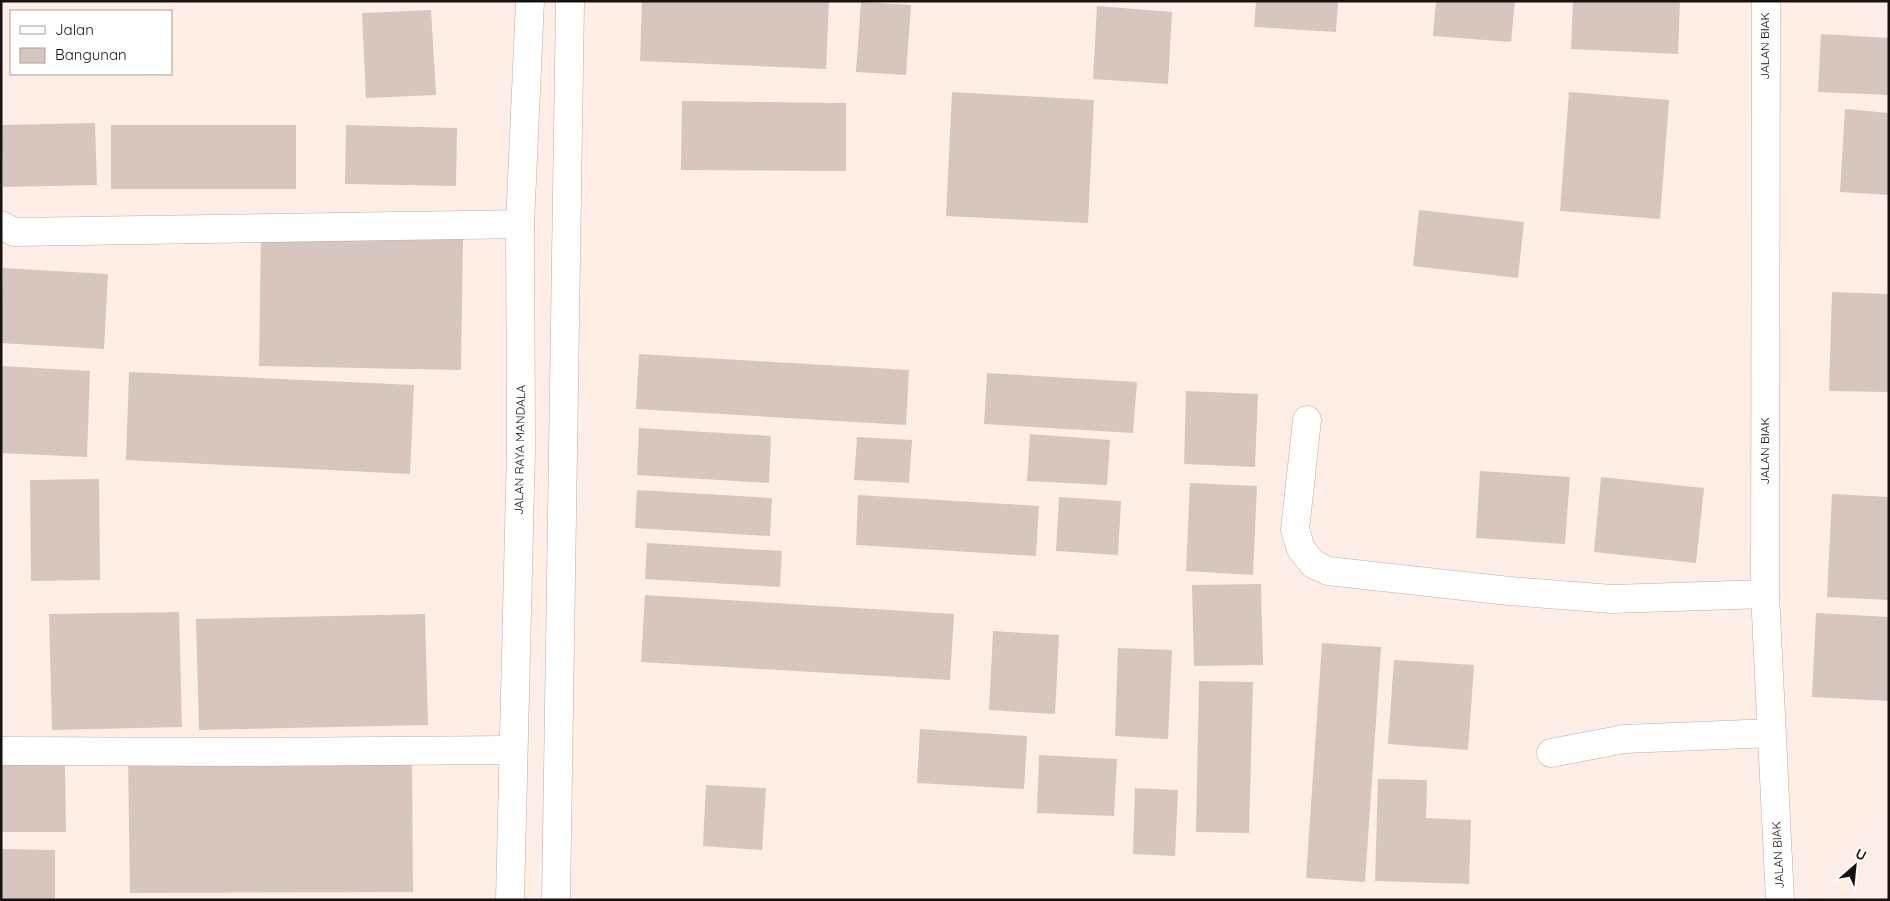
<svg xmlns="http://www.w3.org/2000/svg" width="1890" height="901" viewBox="0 0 1890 901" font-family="Quicksand,sans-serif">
	<rect width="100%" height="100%" fill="#feeee5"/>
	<path fill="#d6c6bd" d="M642 1H829L826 69 640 61Z
		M1256 1H1338L1336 32 1254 27Z
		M1436 1H1515L1511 42 1433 36Z
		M1573 1H1680L1678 54 1571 49Z
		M861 2 911 5 906 75 856 72Z
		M1097 6 1172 12 1168 84 1093 79Z
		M431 10 436 95 366 98 362 13Z
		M1821 34 1889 38V95L1818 92Z
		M952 92 1094 100 1088 223 946 216Z
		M1569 92 1669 100 1660 219 1560 211Z
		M682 101 846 103V171L681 170Z
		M1845 109 1889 113V195L1840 192Z
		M95 123 97 185 3 187 2 125Z
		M111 125H296V189H111Z
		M346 125 457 128 456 186 345 184Z
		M1419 210 1524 222 1518 278 1413 266Z
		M261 231 463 235 461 370 259 366Z
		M3 268 108 274 104 349 1 343Z
		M1832 292 1889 294V392L1829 391Z
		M639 354 909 370 906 425 636 409Z
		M1 366 90 371 87 457 1 453Z
		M129 372 414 385 410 474 126 460Z
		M987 373 1137 382 1133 433 984 424Z
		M1186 391 1258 394 1255 467 1184 464Z
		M639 428 771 436 769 483 637 475Z
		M1030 434 1110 440 1107 485 1027 481Z
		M857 437 912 440 909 483 854 480Z
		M1480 471 1570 477 1565 544 1476 538Z
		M1601 477 1704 488 1696 563 1594 552Z
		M99 479 100 580 31 581 30 480Z
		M1190 483 1257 486 1253 575 1186 571Z
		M637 490 772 498 770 536 635 528Z
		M1832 494 1889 497V600L1827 597Z
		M858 495 1039 506 1036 556 856 545Z
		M1059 497 1121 501 1118 555 1056 551Z
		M647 543 782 551 780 587 645 579Z
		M1261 584 1263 665 1194 666 1192 585Z
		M645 595 954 614 950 680 641 662Z
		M179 612 182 727 52 730 49 614Z
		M1816 613 1889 617V701L1812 697Z
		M425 614 428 725 199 730 196 619Z
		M993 631 1059 635 1055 714 989 710Z
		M1322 643 1381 647 1365 882 1306 878Z
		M1118 648 1172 650 1168 739 1115 736Z
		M1394 660 1474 665 1468 750 1388 744Z
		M1199 681 1253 682 1249 833 1196 832Z
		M920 729 1027 736 1024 789 917 783Z
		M1039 755 1117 759 1114 816 1037 813Z
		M128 760H412L413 892 130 893Z
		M1 764H65L66 832H1Z
		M1378 779 1427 780 1426 818 1471 820 1469 884 1375 881Z
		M706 785 766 788 762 850 703 846Z
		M1135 788 1178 790 1175 856 1133 854Z
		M1 849 55 850V900H1Z"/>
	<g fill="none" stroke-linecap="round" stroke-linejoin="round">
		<defs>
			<path id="minor" d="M1766 1 1765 594 1780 900
				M1 225 14 232 520 224
				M1307 420 1295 530 1301 549 1313 564 1328 571 1509 591 1612 599 1765 594
				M1 751 239 752 513 750
				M1551 753 1624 739 1772 733"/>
			<path id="highway" d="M510 900 521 448 520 224 530 1
				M556 900 570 1"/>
		</defs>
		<use href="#minor" stroke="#bdada5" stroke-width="29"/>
		<use href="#highway" stroke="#bdada5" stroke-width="29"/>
		<use href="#minor" stroke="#fff" stroke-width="28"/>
		<use href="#highway" stroke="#fff" stroke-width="28"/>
	</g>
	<g text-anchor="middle" stroke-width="4" stroke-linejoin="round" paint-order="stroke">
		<g font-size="12" fill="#17120f" stroke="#fff">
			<text transform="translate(1765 46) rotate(-90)" y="4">JALAN BIAK</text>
			<text transform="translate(520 450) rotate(-89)" y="4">JALAN RAYA MANDALA</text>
			<text transform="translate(1765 451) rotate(-90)" y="4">JALAN BIAK</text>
			<text transform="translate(1778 855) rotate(-93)" y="4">JALAN BIAK</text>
		</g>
	</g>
	<rect width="1890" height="901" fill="none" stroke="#17120f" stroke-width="5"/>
	<rect x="10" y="10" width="162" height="65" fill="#ffffff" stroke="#a2a09f"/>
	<rect x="20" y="26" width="25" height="8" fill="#ffffff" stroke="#a2a09f"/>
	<text x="55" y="35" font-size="15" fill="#17120f">Jalan</text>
	<rect x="20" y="48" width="25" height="15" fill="#d6c6bd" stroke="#a2a09f"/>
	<text x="55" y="60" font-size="15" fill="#17120f">Bangunan</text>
	<g transform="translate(1855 866) rotate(27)" stroke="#ffffff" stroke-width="4" paint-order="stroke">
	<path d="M0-4L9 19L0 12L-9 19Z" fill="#17120f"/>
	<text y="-8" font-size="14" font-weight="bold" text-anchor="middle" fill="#17120f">U</text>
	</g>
</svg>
